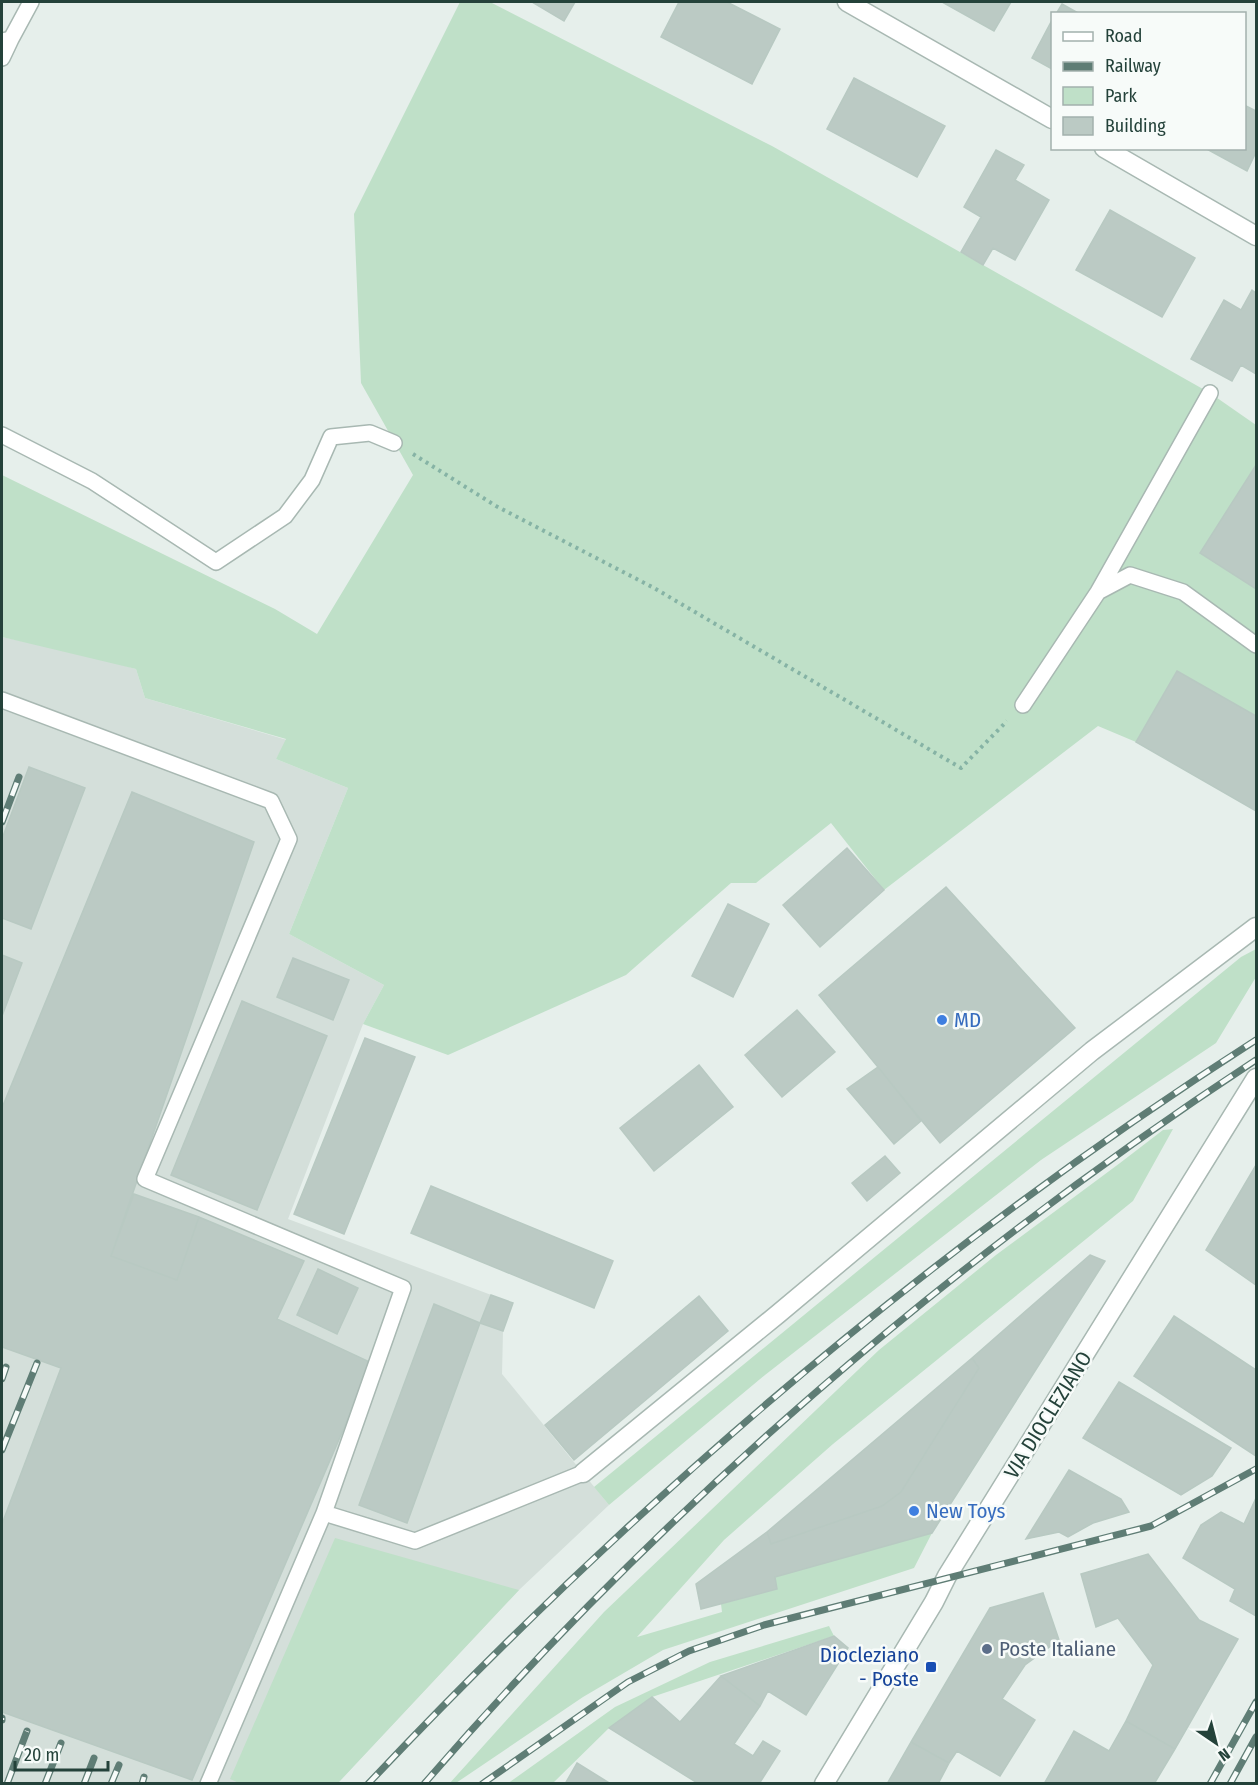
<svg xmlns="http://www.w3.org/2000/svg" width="1258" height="1785" viewBox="0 0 1258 1785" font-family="'Fira Sans Condensed',sans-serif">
	<rect width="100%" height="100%" fill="#e6efeb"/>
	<path fill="#d4dfda" d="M2 637 84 654 136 669 145 698 287 740 276 759 348 788 289 934 384 985 363 1024 288 1219 513 1303 503 1331 502 1374 609 1505 519 1590 338 1783 2 1784Z"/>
	<path fill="#bfe0c8" d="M460 2H490L772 146 1210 393 1256 425V465L1201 553 1256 589V716L1177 671 1136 742 1098 726 884 890 831 823 756 883H731L626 975 448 1055 363 1024 384 985 289 934 348 788 276 759 286 739 145 698 136 669 2 637V475L275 609 317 634 413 475 361 383 354 214Z
		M1256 949V977L1216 1043 1041 1160 765 1375 609 1505 594 1487 1241 957Z
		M1173 1129 1133 1201 833 1444 724 1540 637 1637 722 1612 721 1604 777 1589 775 1577 932 1533 914 1568 663 1650 583 1697 456 1783 449 1784 604 1612 879 1350 996 1255 1120 1163 1163 1130Z
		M335 1538 519 1590 338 1783H239L230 1779Z
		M829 1626 834 1636 652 1697 609 1728 553 1783 507 1784 615 1707 710 1662Z"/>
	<path fill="#bbcac4" stroke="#b8c9c2" stroke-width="1.5" d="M532 2H575L564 21Z
		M679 2H727L780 29 752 84 661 37Z
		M942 2H1011L994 31Z
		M1062 4 1080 14H1056Z
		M1052 20V69L1032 58Z
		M854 78 945 126 917 177 827 129Z
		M1244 105 1256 111V152L1247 171 1205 148H1244Z
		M996 150 1024 165 1015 180 1049 200 1015 260 993 248 983 265 961 252 981 217 964 207Z
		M1110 210 1195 258 1162 317 1076 270Z
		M1252 290 1256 293V374L1241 365 1232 381 1191 359 1224 300 1241 310Z
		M1256 465V589L1200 553Z
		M1177 671 1256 716V811L1136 742Z
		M29 767 85 788 31 929 2 918V839Z
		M132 792 254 842 111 1256 177 1280 199 1217 304 1261 277 1319 372 1363 192 1780 2 1712V1524L61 1368 2 1347V1108Z
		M847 848 884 890 820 947 783 905Z
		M946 887 1075 1028 940 1143 819 995Z
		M728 904 769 924 733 997 692 976Z
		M2 955 22 963 2 1016Z
		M293 958 349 980 333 1020 277 997Z
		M242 1001 327 1036 257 1210 171 1175Z
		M797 1010 835 1052 782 1097 745 1055Z
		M365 1038 415 1057 344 1234 294 1214Z
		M699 1065 733 1107 654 1171 620 1128Z
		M878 1067 921 1121 894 1144 847 1089Z
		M885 1156 900 1173 867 1201 852 1183Z
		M1256 1165V1285L1206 1250Z
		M431 1186 613 1261 594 1308 411 1233Z
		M134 1194 199 1217 177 1280 111 1256Z
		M1090 1255 1105 1261 932 1533 775 1577 777 1589 701 1609 696 1584 767 1532 771 1544 882 1506 901 1492 979 1368 972 1358Z
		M318 1269 358 1288 337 1334 297 1315Z
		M491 1295 513 1303 503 1331 480 1323Z
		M699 1296 728 1331 574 1460 545 1425Z
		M434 1304 480 1323 407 1523 359 1505Z
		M1174 1316 1256 1370V1456L1134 1376Z
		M972 1358 979 1368 901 1492 882 1506 771 1544 767 1532Z
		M1119 1382 1231 1448 1212 1476 1181 1495 1083 1438Z
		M1069 1470 1121 1499 1129 1512 1093 1523 1068 1537 1059 1532 1026 1539Z
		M1256 1498V1616L1230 1601 1235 1589 1183 1558 1201 1525 1221 1512 1244 1524Z
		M1148 1554 1199 1620 1238 1639 1175 1749 1126 1721 1153 1665 1118 1618 1096 1627 1081 1574Z
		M1043 1593 1059 1640 1025 1665 1002 1699 1035 1720 1000 1776 957 1751 949 1763 911 1742 990 1608Z
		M834 1636 848 1648 806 1715 768 1691 760 1706 721 1676Z
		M721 1676 760 1706 734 1744 753 1756 763 1741 780 1751 759 1784H699L609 1728 652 1697 680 1722Z
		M1126 1721 1175 1749 1154 1784H1044L1074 1731 1109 1751Z
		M911 1742 949 1763 938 1784H887Z
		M577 1763 611 1784H565Z"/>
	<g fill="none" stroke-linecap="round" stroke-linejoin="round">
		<defs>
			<path id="service" d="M2 41 11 39 31 2
				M2 58 11 39
				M2 435 92 481 216 562 285 516 312 480 331 437 370 433 394 443
				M1098 592 1130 575 1183 592 1256 645
				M2 700 271 801 289 839 145 1179 403 1288 324 1513 415 1541 583 1473
				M1023 705 1098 592 1210 393
				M208 1784 324 1513"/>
			<path id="minor" d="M847 2 1052 119
				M1104 148 1256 236
				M583 1473 778 1314 1092 1051 1256 927"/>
			<path id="tertiary" d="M824 1784 934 1602 947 1576 1256 1078"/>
		</defs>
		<use href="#service" stroke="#a8b8b2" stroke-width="18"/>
		<use href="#minor" stroke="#a8b8b2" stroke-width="21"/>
		<use href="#tertiary" stroke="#a8b8b2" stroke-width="21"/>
		<path stroke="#86b3a5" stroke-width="4" stroke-dasharray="3 4.5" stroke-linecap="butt" d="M413 454 496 506 654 588 961 768 1007 721"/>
		<use href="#service" stroke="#fff" stroke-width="15"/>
		<use href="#minor" stroke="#fff" stroke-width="18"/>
		<use href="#tertiary" stroke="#fff" stroke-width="18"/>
		<defs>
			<path id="rail" d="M2 822 19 777
				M2 1379 6 1367
				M2 1450 37 1363
				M2 1720V1718
				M7 1784 27 1731
				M45 1784 61 1743
				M84 1784 94 1758
				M111 1784 119 1765
				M142 1784 144 1777
				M368 1784C633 1503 931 1248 1256 1040
				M424 1784C664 1506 949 1261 1256 1060
				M482 1784 628 1682 689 1651 764 1625 1151 1526 1256 1469
				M1210 1784 1256 1702
				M1230 1784 1256 1737"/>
		</defs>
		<use href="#rail" stroke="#5f7d75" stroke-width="7"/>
		<use href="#rail" stroke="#f7fbf9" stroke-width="4.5" stroke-dasharray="14" stroke-linecap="butt"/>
	</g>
	<g fill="#3f7fe0" stroke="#f7fbf9" stroke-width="2">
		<circle cx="942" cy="1020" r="6"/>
		<circle cx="914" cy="1511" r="6"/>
	</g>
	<circle fill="#5c6f8a" stroke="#f7fbf9" stroke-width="2" cx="987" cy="1649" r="6"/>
	<rect fill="#1a4fb4" stroke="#f7fbf9" stroke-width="2" x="925" y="1661" width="12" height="12" rx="3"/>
	<g text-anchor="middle" stroke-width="5" stroke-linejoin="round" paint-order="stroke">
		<g font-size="21" fill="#366cbe" stroke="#f7fbf9" text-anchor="start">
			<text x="954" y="1027">MD</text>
			<text x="926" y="1518">New Toys</text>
		</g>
		<g font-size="21" fill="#24423a" stroke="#f7fbf9">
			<text transform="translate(1048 1415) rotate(-58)" y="7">VIA DIOCLEZIANO</text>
		</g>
		<g font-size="21" fill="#4e5e75" stroke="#f7fbf9" text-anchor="start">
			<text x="999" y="1656">Poste Italiane</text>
		</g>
		<g font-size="21" fill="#164399" stroke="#f7fbf9" text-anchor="end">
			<text x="919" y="1662">Diocleziano<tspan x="919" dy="24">- Poste</tspan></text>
		</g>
	</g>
	<rect width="1258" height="1785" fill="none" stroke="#24423a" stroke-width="6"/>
	<rect x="1051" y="12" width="195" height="138" fill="#f7fbf9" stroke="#a3b1ad" stroke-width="1.5"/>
	<rect x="1063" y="32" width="30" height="9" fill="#ffffff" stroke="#a3b1ad" stroke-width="1.5"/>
	<text x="1105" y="42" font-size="18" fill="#24423a">Road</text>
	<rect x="1063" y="62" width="30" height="9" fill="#5f7d75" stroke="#a3b1ad" stroke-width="1.5"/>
	<text x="1105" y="72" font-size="18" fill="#24423a">Railway</text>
	<rect x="1063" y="87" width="30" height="18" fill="#bfe0c8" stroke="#a3b1ad" stroke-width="1.5"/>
	<text x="1105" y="102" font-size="18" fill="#24423a">Park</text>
	<rect x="1063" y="117" width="30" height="18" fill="#bbcac4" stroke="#a3b1ad" stroke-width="1.5"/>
	<text x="1105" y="132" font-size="18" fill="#24423a">Building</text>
	<g transform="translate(1216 1743) rotate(145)" stroke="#f7fbf9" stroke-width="4.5" paint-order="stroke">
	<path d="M0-4.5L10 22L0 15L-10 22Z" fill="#24423a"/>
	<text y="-9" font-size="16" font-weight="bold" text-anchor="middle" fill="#24423a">N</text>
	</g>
	<path d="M15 1761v9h93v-9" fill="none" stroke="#24423a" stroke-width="3"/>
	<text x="24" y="1761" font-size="18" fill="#24423a" stroke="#f7fbf9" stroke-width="4.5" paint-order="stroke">20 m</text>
</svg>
